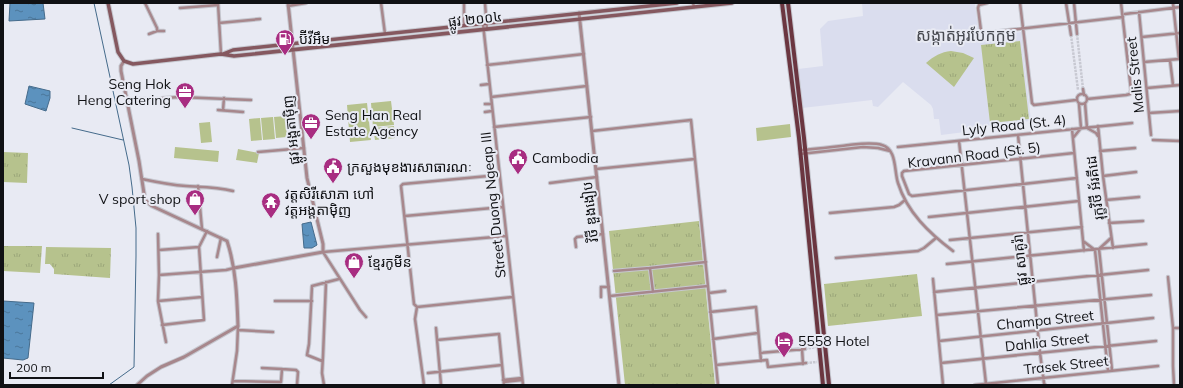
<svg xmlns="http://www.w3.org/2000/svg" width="1183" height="388" viewBox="0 0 1183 388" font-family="Mulish,'Noto Sans Khmer',sans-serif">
	<defs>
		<pattern id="grass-tufts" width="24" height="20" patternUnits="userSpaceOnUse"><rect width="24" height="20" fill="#b6c28d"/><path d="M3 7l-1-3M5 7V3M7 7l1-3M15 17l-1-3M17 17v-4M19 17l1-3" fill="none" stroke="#9ba679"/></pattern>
		<pattern id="water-ripples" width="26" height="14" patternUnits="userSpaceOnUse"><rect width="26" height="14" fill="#5c92be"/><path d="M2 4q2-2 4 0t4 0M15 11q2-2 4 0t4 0" fill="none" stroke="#4b7699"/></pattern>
	</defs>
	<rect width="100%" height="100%" fill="#e8eaf3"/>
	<path fill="#daddee" d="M862 3H975L979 37 1021 32 1031 121 965 128V132L941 135 939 119H934L933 109 931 105 903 82 878 107 873 106 872 100 802 108 798 69 823 66 820 29 828 21 863 16Z"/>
	<path fill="url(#grass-tufts)" d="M1020 41 1029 119 990 123 981 45Z
		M951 51 963 53 974 58 954 87 926 63C934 56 941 52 951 51Z
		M3 152 28 153 27 183 3 182Z
		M699 221 715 385H625L609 231Z
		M3 246H42L40 273 3 271Z
		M46 247 111 248 110 278 54 274V269L50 264H45Z
		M917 274 922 316 828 326 824 284Z"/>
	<path fill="#b6c28d" d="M391 101 394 125 373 127 371 103Z
		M367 103 371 140 350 142 347 105Z
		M286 116 287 137 276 138 274 117Z
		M273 117 275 139 263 140 261 118Z
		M260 118 262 140 251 141 249 119Z
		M210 122 212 142 201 143 199 123Z
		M790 124 791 137 757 141 756 128Z
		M394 126 395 138 375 140 373 128Z
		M175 147 219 151 218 162 174 158Z
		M238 149 259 153 257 163 236 160Z"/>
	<path fill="url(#water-ripples)" stroke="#456b8b" d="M10 3H43L45 19 9 21Z
		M29 86 50 91V98L46 111 25 104Z
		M311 222 317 245 312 248H304L302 224Z
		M3 301 34 303 28 358 23 360 3 358Z"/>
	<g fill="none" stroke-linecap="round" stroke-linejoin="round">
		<path stroke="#456b8b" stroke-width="1" d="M94 3 129 165 132 187 136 228V256L134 367 109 385
			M72 128 123 140"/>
		<path stroke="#c8c9d2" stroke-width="2.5" stroke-dasharray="2.5 1" stroke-linecap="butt" d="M1077 34 1083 89
			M1071 35 1078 90
			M805 349 816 347
			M806 363 817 362"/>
		<defs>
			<path id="minor" d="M145 3 157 28V31L149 34
				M218 3 221 54
				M381 3 385 34
				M464 3V25
				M485 3 487 29
				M693 3 694 7
				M987 3 979 5 978 8 981 31 982 33H984L1123 17
				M1020 3 1032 103 1034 105 1076 100
				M1066 3 1071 35
				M1074 3 1077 34
				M1173 3 1179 59
				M288 6 306 3
				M180 8 218 5
				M1139 12 1151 135
				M1125 14 1180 7
				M219 23 260 19
				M483 24 523 385
				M157 31H164
				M1142 37 1180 33
				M1170 60 1173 85
				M1144 62 1179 59
				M487 65 584 54
				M481 85 489 84
				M1147 88 1180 85
				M1083 89 1084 95
				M1077 99a5 5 0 1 1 10 0a5 5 0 1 1-10 0Z
				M491 97 587 86
				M126 99H151L179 97 251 100
				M1087 99 1126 95 1130 94 1131 90 1121 3
				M1085 103 1087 128 1096 133 1098 136
				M485 104H492
				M218 110 243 112
				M223 110 224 98
				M485 112 492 111
				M1149 113 1180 111
				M1098 126 1103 176 1113 248
				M494 127 591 117
				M1072 129 1084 251
				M592 131 691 120 718 385
				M1018 135 1040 353 1044 383 1045 385
				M1073 138 1081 128 1079 104
				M1153 140 1180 141
				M959 141 986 384
				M898 147 1132 123
				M800 150C816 149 832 147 849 145 859 144 872 142 882 145 897 149 894 171 898 183 907 212 929 233 953 251
				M1100 151 1135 148
				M258 152 304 148
				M1074 153 904 171 902 173V176L909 194 912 196 1077 178
				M800 154 863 147 878 148 890 151
				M596 169 695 159
				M1103 176 1136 172
				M142 179C156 182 171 185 186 186 202 187 217 187 233 191
				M550 183 597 177
				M198 186 202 229
				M1106 200 1139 197
				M830 213 894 207 899 205 905 200
				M405 216 503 207
				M929 217 1079 201
				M1109 223 1143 221
				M158 234 159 275 158 301 166 342
				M1111 238 1099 249 1112 370
				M950 240 1082 227
				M1083 241 1095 250 1108 371
				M576 247 575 239 577 237 603 234
				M159 250 199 247
				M217 257 221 238
				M836 258 918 251 924 248 936 238
				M947 264 1146 244
				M650 268 706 262
				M614 271 650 268 653 292
				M159 275 226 270 234 268
				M1168 277 1173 328V366L1174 385
				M933 279 943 385
				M934 292 1148 270
				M709 293 725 291
				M610 296 708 286
				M601 297V287H609
				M158 301 202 297
				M275 301H312
				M417 307 513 297
				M710 312 756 307 761 361
				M937 315 1151 295
				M366 317 360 310 323 252 506 236
				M162 325 204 320 199 247 207 231
				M436 328 441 385
				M1173 328H1180
				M238 330 273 332
				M713 339 758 333
				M437 340 499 334 504 385
				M939 341 1153 318
				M802 349 803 364
				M760 353 805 349
				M322 361 307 355 309 344 312 286 339 279
				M941 363 1156 341
				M716 365 767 360 768 367 806 363
				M282 369 296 370 298 372 297 385
				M428 373 502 365
				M503 380 522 378
				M233 381 281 382 282 369 262 368
				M504 382 522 380
				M232 385 237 351 238 326
				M324 385 322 373 323 356 326 282
				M424 385 415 319 417 307 414 304 401 186 403 184 499 175
				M975 385 1158 366"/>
			<path id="tertiary" d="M579 13 619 385
				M124 61 121 66V71L139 161 145 200 152 206 227 241C236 268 237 297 238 326L184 357 161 367 147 376 137 385
				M234 268 323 252V244L307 178 288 3"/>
			<path id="secondary" d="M108 3 118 52 124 61 133 64 221 54 234 56 732 3
				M223 54 233 50 677 3"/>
			<path id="primary" d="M782 3 799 138 823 385
				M788 3 804 138 829 385"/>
		</defs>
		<use href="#minor" stroke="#c5c7cf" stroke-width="4.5"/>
		<use href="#tertiary" stroke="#c5c7cf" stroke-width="5"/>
		<use href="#secondary" stroke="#c5c7cf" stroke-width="5.5"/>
		<use href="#primary" stroke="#c5c7cf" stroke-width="6"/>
		<use href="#minor" stroke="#a7878c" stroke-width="2.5"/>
		<use href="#tertiary" stroke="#a7878c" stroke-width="3"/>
		<use href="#secondary" stroke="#85585f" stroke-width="3.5"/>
		<use href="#primary" stroke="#6b3640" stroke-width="4"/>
	</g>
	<defs>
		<symbol id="fuel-pin" viewBox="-11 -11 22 30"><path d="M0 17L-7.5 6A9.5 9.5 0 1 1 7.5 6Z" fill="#a82d81" stroke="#e8eaf3"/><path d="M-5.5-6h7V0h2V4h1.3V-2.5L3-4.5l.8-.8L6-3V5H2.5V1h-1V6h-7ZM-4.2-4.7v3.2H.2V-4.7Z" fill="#fff"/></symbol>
		<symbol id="office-pin" viewBox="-11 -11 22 30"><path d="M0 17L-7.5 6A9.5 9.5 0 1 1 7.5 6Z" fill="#a82d81" stroke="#e8eaf3"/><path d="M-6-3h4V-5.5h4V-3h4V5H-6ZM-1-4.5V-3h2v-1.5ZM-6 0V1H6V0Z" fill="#fff"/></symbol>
		<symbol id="civic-pin" viewBox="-11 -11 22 30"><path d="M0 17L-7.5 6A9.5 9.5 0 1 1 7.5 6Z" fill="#a82d81" stroke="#e8eaf3"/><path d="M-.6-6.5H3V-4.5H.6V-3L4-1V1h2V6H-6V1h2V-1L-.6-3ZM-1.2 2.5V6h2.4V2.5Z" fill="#fff"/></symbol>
		<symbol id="shop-pin" viewBox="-11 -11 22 30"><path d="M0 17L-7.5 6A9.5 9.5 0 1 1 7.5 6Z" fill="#a82d81" stroke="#e8eaf3"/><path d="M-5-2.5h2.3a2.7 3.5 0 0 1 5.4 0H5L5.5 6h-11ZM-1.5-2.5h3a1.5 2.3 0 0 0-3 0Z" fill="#fff"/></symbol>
		<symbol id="temple-pin" viewBox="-11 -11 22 30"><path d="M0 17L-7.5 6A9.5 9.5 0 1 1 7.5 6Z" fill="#a82d81" stroke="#e8eaf3"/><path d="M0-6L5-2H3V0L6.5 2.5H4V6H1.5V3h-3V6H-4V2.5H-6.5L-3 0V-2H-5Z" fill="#fff"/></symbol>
		<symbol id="hotel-pin" viewBox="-11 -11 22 30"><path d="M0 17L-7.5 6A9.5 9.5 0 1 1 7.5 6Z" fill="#a82d81" stroke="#e8eaf3"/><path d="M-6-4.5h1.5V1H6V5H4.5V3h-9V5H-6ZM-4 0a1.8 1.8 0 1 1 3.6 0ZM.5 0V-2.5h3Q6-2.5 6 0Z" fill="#fff"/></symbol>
	</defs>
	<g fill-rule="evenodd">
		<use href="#fuel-pin" x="274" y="28" width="22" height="30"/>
		<use href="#office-pin" x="174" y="81" width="22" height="30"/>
		<use href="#office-pin" x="300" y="112" width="22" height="30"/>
		<use href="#civic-pin" x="507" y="147" width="22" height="30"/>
		<use href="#civic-pin" x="322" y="156" width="22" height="30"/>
		<use href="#shop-pin" x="184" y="188" width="22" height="30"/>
		<use href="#temple-pin" x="260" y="191" width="22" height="30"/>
		<use href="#shop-pin" x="343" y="251" width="22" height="30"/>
		<use href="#hotel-pin" x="773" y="330" width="22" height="30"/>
	</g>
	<g text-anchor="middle" stroke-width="4" stroke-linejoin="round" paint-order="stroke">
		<g font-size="14" fill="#101114" stroke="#e8eaf3">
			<text transform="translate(475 19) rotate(-6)" y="5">ផ្លូវ ២០០៤</text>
			<text transform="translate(1135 75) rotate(-96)" y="5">Malis Street</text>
			<text transform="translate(1014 125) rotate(-6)" y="5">Lyly Road (St. 4)</text>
			<text transform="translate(291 130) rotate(-96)" y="5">ផ្លូវ អង្តតាម៉ិញ</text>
			<text transform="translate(974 155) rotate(-7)" y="5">Kravann Road (St. 5)</text>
			<text transform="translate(1095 188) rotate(-97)" y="5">រុក្ខវិថី អ័រគីដេ</text>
			<text transform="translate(493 205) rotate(-96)" y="5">Street Duong Ngeap III</text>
			<text transform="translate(590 212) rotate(-96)" y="5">វិថី ឌួងងៀប</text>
			<text transform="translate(1020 260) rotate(-96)" y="5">ផ្លូវ សាគូរ៉ា</text>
			<text transform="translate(1045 320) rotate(-6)" y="5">Champa Street</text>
			<text transform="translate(1047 342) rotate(-6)" y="5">Dahlia Street</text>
			<text transform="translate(1066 365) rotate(-6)" y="5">Trasek Street</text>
		</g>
		<g font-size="14" fill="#101114" stroke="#e8eaf3" text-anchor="start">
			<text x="299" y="44">ប៊ីវីអឹម</text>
			<text x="171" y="89" text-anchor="end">Seng Hok<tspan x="171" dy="16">Heng Catering</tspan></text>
			<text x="325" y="120">Seng Han Real<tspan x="325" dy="16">Estate Agency</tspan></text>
			<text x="532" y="163">Cambodia</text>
			<text x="347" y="172">ក្រសួងមុខងារសាធារណៈ</text>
			<text x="285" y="199">វត្តសិរីសោភា ហៅ<tspan x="285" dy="16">វត្តអង្តតាម៉ិញ</tspan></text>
			<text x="181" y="204" text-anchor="end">V sport shop</text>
			<text x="368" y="267">ខ្មែរកូមីន</text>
			<text x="798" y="346">5558 Hotel</text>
		</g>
		<g font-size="16" fill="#474950" stroke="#e8eaf3">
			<text x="966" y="41">សង្កាត់អូរបែកក្អម</text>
		</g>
	</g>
	<rect width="1183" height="388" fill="none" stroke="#101114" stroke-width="8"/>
	<path d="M10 372v6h93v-6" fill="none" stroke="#101114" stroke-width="2"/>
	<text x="16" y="372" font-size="12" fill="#101114" stroke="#e8eaf3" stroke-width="3" paint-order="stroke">200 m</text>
</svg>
